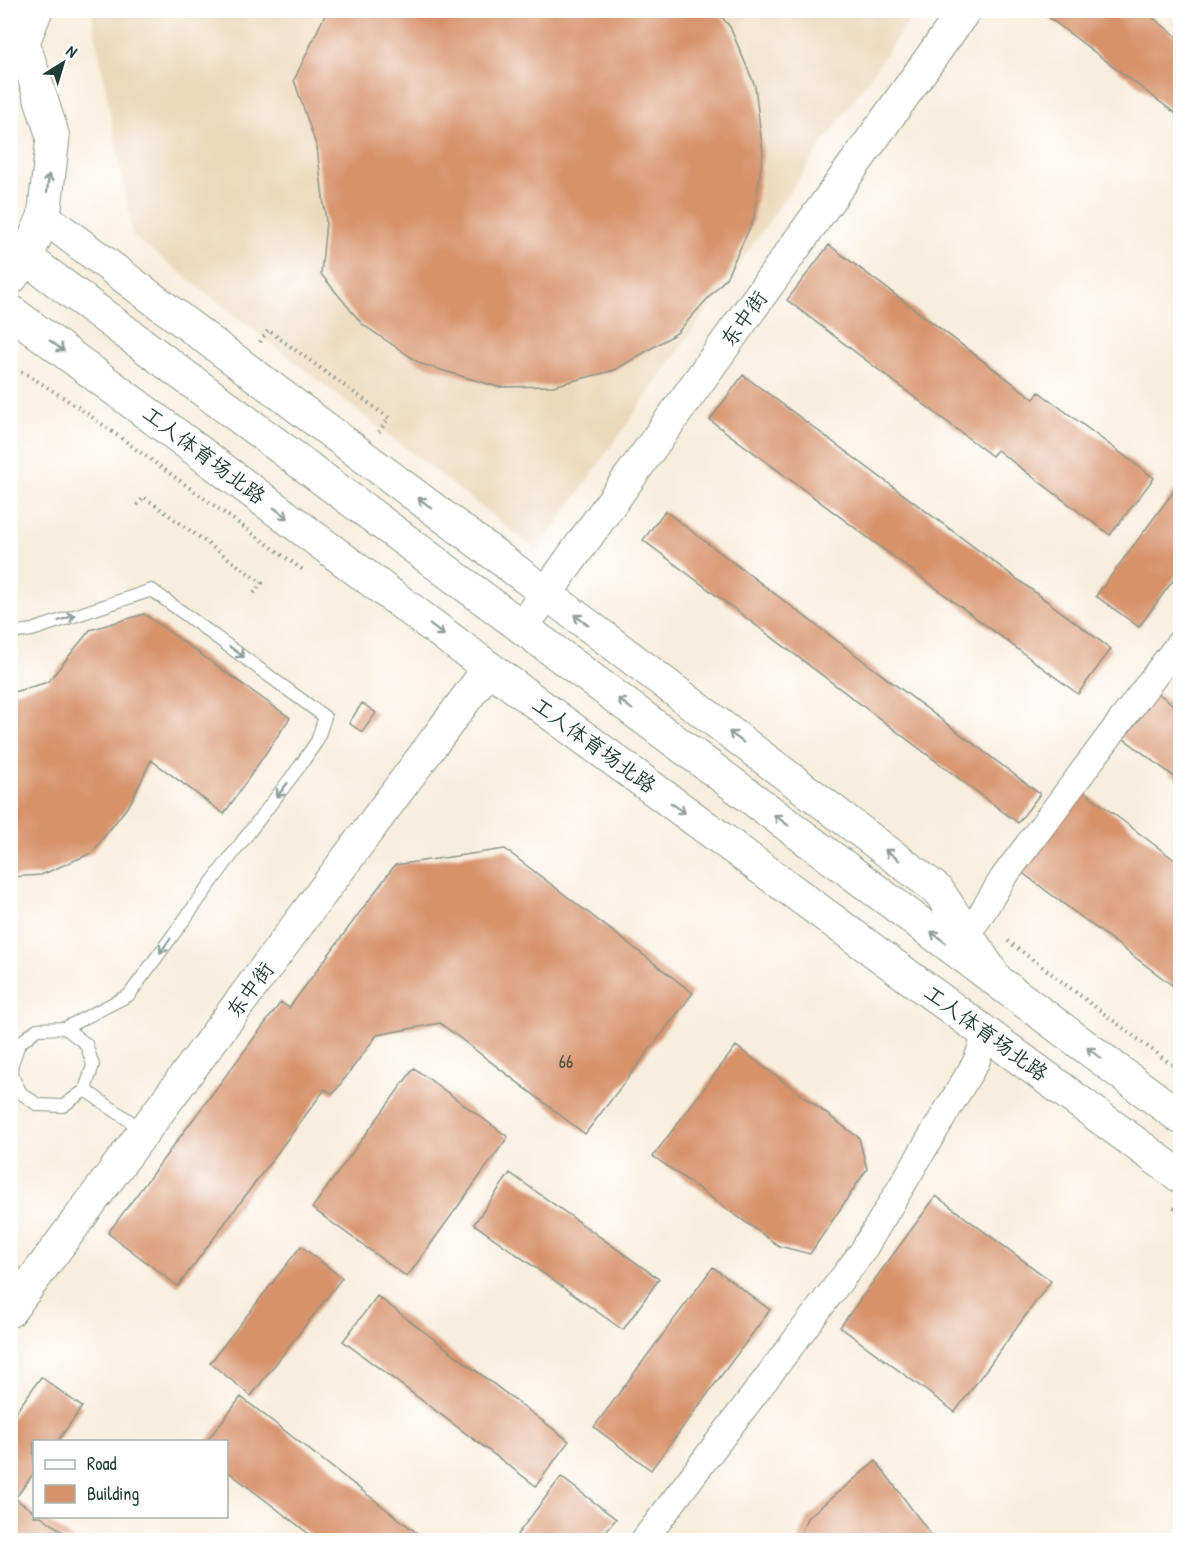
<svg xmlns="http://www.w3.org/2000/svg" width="1191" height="1551" viewBox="0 0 1191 1551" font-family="'Patrick Hand','LXGW WenKai TC',sans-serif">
	<rect width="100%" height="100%" fill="#fff"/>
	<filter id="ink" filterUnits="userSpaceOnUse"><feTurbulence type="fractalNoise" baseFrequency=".0167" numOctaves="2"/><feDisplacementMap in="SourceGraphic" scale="12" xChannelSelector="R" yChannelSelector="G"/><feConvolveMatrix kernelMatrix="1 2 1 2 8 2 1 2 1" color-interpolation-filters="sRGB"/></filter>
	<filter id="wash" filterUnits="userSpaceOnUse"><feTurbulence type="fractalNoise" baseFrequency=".008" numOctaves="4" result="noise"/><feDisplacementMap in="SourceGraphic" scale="24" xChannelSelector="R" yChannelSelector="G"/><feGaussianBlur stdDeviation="1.35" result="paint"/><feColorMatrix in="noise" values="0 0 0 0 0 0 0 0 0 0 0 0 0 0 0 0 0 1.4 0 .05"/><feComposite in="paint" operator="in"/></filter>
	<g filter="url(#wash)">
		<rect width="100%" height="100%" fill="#f8eedd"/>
		<path fill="#ecd8ba" d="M91 11H916L538 551 133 236Z"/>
		<g id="blocks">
			<path fill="#d7926b" d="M329 10H716L730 27 755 86 763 154 753 221 726 278 677 333 615 370 553 386 498 387 421 364 362 324 321 274 326 222 317 148 294 80 325 15Z
				M1039 10H1143L1180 39V117Z
				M829 245 1034 399 1039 392 1154 478 1110 535 997 450 992 456 787 300Z
				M743 375 1111 649 1078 694 710 420Z
				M1174 491 1180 496V571L1139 627 1096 596Z
				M665 511 1040 794 1018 823 643 540Z
				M144 614 290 718 224 814 151 760 131 802 92 853 41 875 10 877V693L48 682 90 630Z
				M1154 690 1180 710V781L1119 735Z
				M362 703 376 713 362 732 349 723Z
				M1078 787 1180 864V991L1016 868Z
				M505 849 693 993 585 1134 440 1023 377 1035 333 1094 325 1089 178 1286 108 1233 281 1002 289 1008 395 865Z
				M736 1046 859 1138 867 1169 810 1254 779 1246 653 1156Z
				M414 1068 508 1137 407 1277 312 1208Z
				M510 1173 659 1279 623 1330 474 1224Z
				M936 1196 1051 1281 955 1412 840 1327Z
				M301 1246 342 1278 251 1396 210 1363Z
				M713 1267 770 1310 651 1470 594 1427Z
				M377 1296 569 1441 536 1486 343 1341Z
				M41 1377 82 1407 57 1442H34V1473L17 1496 10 1491V1420Z
				M241 1397 426 1540H317L226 1470V1442H206Z
				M876 1461 935 1540H799L807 1518Z
				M561 1477 616 1519 599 1540H513Z
				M10 1495 34 1512V1516H41L74 1540H10Z"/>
		</g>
	</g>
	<g filter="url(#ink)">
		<use href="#blocks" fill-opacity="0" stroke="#8c9688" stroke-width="1.5"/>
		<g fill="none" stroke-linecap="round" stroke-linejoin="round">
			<defs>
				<path id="service" d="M10 633 32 630 152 590 325 717 317 741 300 766 228 860 129 995 65 1028
					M65 1028 86 1044 93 1065 85 1090 63 1106 38 1105 21 1093 11 1074 12 1064 19 1044 37 1029Z
					M85 1090 143 1130"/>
				<path id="minor" d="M967 932 978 919 1003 878 1180 642
					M644 1540 862 1252 976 1062 986 1034"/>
				<path id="tertiary" d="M44 217 547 594 938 890 997 980
					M522 627 965 10
					M10 1311 489 668"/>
				<path id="primary" d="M10 28 23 42 53 137 44 217 26 258 10 279
					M23 42 36 10
					M26 258 1180 1117
					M10 311 489 668 1180 1176"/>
			</defs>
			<use href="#service" stroke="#8c9688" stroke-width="14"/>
			<use href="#minor" stroke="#8c9688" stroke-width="28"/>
			<use href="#tertiary" stroke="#8c9688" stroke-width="34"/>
			<use href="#primary" stroke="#8c9688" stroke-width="35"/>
			<path stroke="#8c9688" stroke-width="4" stroke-dasharray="1.5 4.5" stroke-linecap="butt" d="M260 342 268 330 389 418 379 432
				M10 368 25 373 78 407 303 570
				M137 505 144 497 262 583 254 593
				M1008 941 1180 1071
				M1174 1207 1180 1212"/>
			<use href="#service" stroke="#fff" stroke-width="12"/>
			<use href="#minor" stroke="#fff" stroke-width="26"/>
			<use href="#tertiary" stroke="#fff" stroke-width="32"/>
			<use href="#primary" stroke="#fff" stroke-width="33"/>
		</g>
		<defs><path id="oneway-shaft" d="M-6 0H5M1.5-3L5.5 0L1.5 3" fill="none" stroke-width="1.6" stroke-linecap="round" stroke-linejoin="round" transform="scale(1.5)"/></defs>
		<g stroke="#8f9e9a">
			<use href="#oneway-shaft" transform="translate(48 183) rotate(-84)"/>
			<use href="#oneway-shaft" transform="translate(57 346) rotate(37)"/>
			<use href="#oneway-shaft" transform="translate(425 503) rotate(-143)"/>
			<use href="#oneway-shaft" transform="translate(281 513) rotate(37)"/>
			<use href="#oneway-shaft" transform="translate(67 618) rotate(-18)"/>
			<use href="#oneway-shaft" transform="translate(581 620) rotate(-143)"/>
			<use href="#oneway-shaft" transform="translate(437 630) rotate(37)"/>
			<use href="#oneway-shaft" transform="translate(237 652) rotate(36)"/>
			<use href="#oneway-shaft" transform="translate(625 704) rotate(-143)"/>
			<use href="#oneway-shaft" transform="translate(736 737) rotate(-143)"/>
			<use href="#oneway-shaft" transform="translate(282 790) rotate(128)"/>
			<use href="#oneway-shaft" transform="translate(678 808) rotate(36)"/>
			<use href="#oneway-shaft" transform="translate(781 820) rotate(-143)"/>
			<use href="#oneway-shaft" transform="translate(892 855) rotate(-143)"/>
			<use href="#oneway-shaft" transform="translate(938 937) rotate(-143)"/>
			<use href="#oneway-shaft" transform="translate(165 946) rotate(126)"/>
			<use href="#oneway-shaft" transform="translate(1094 1053) rotate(-143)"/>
		</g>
	</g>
	<g text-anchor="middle" stroke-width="5" stroke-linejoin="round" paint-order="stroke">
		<g font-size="18" fill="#4d5242">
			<text x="566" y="1068">66</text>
		</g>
		<g font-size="21" fill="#1f3d34" stroke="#fff">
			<text transform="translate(744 319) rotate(-54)" y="7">东中街</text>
			<text transform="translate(204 455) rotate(37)" y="7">工人体育场北路</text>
			<text transform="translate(594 745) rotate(36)" y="7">工人体育场北路</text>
			<text transform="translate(250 990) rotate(-53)" y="7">东中街</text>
			<text transform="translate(986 1033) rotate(36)" y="7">工人体育场北路</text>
		</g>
	</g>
	<rect width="1191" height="1551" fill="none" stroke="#fff" stroke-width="36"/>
	<rect x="33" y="1440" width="195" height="78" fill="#ffffff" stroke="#a5b1ae" stroke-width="1.5"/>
	<rect x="45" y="1460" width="30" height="9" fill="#ffffff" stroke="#a5b1ae" stroke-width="1.5"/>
	<text x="87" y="1470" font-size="18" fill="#1f3d34">Road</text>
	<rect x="45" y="1485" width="30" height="18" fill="#d7926b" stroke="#a5b1ae" stroke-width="1.5"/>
	<text x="87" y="1500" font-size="18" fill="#1f3d34">Building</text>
	<g transform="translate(63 63) rotate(37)" stroke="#ffffff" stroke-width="4.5" paint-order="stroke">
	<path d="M0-4.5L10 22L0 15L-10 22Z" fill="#1f3d34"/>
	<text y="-9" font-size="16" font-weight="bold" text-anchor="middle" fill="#1f3d34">N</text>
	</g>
</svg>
